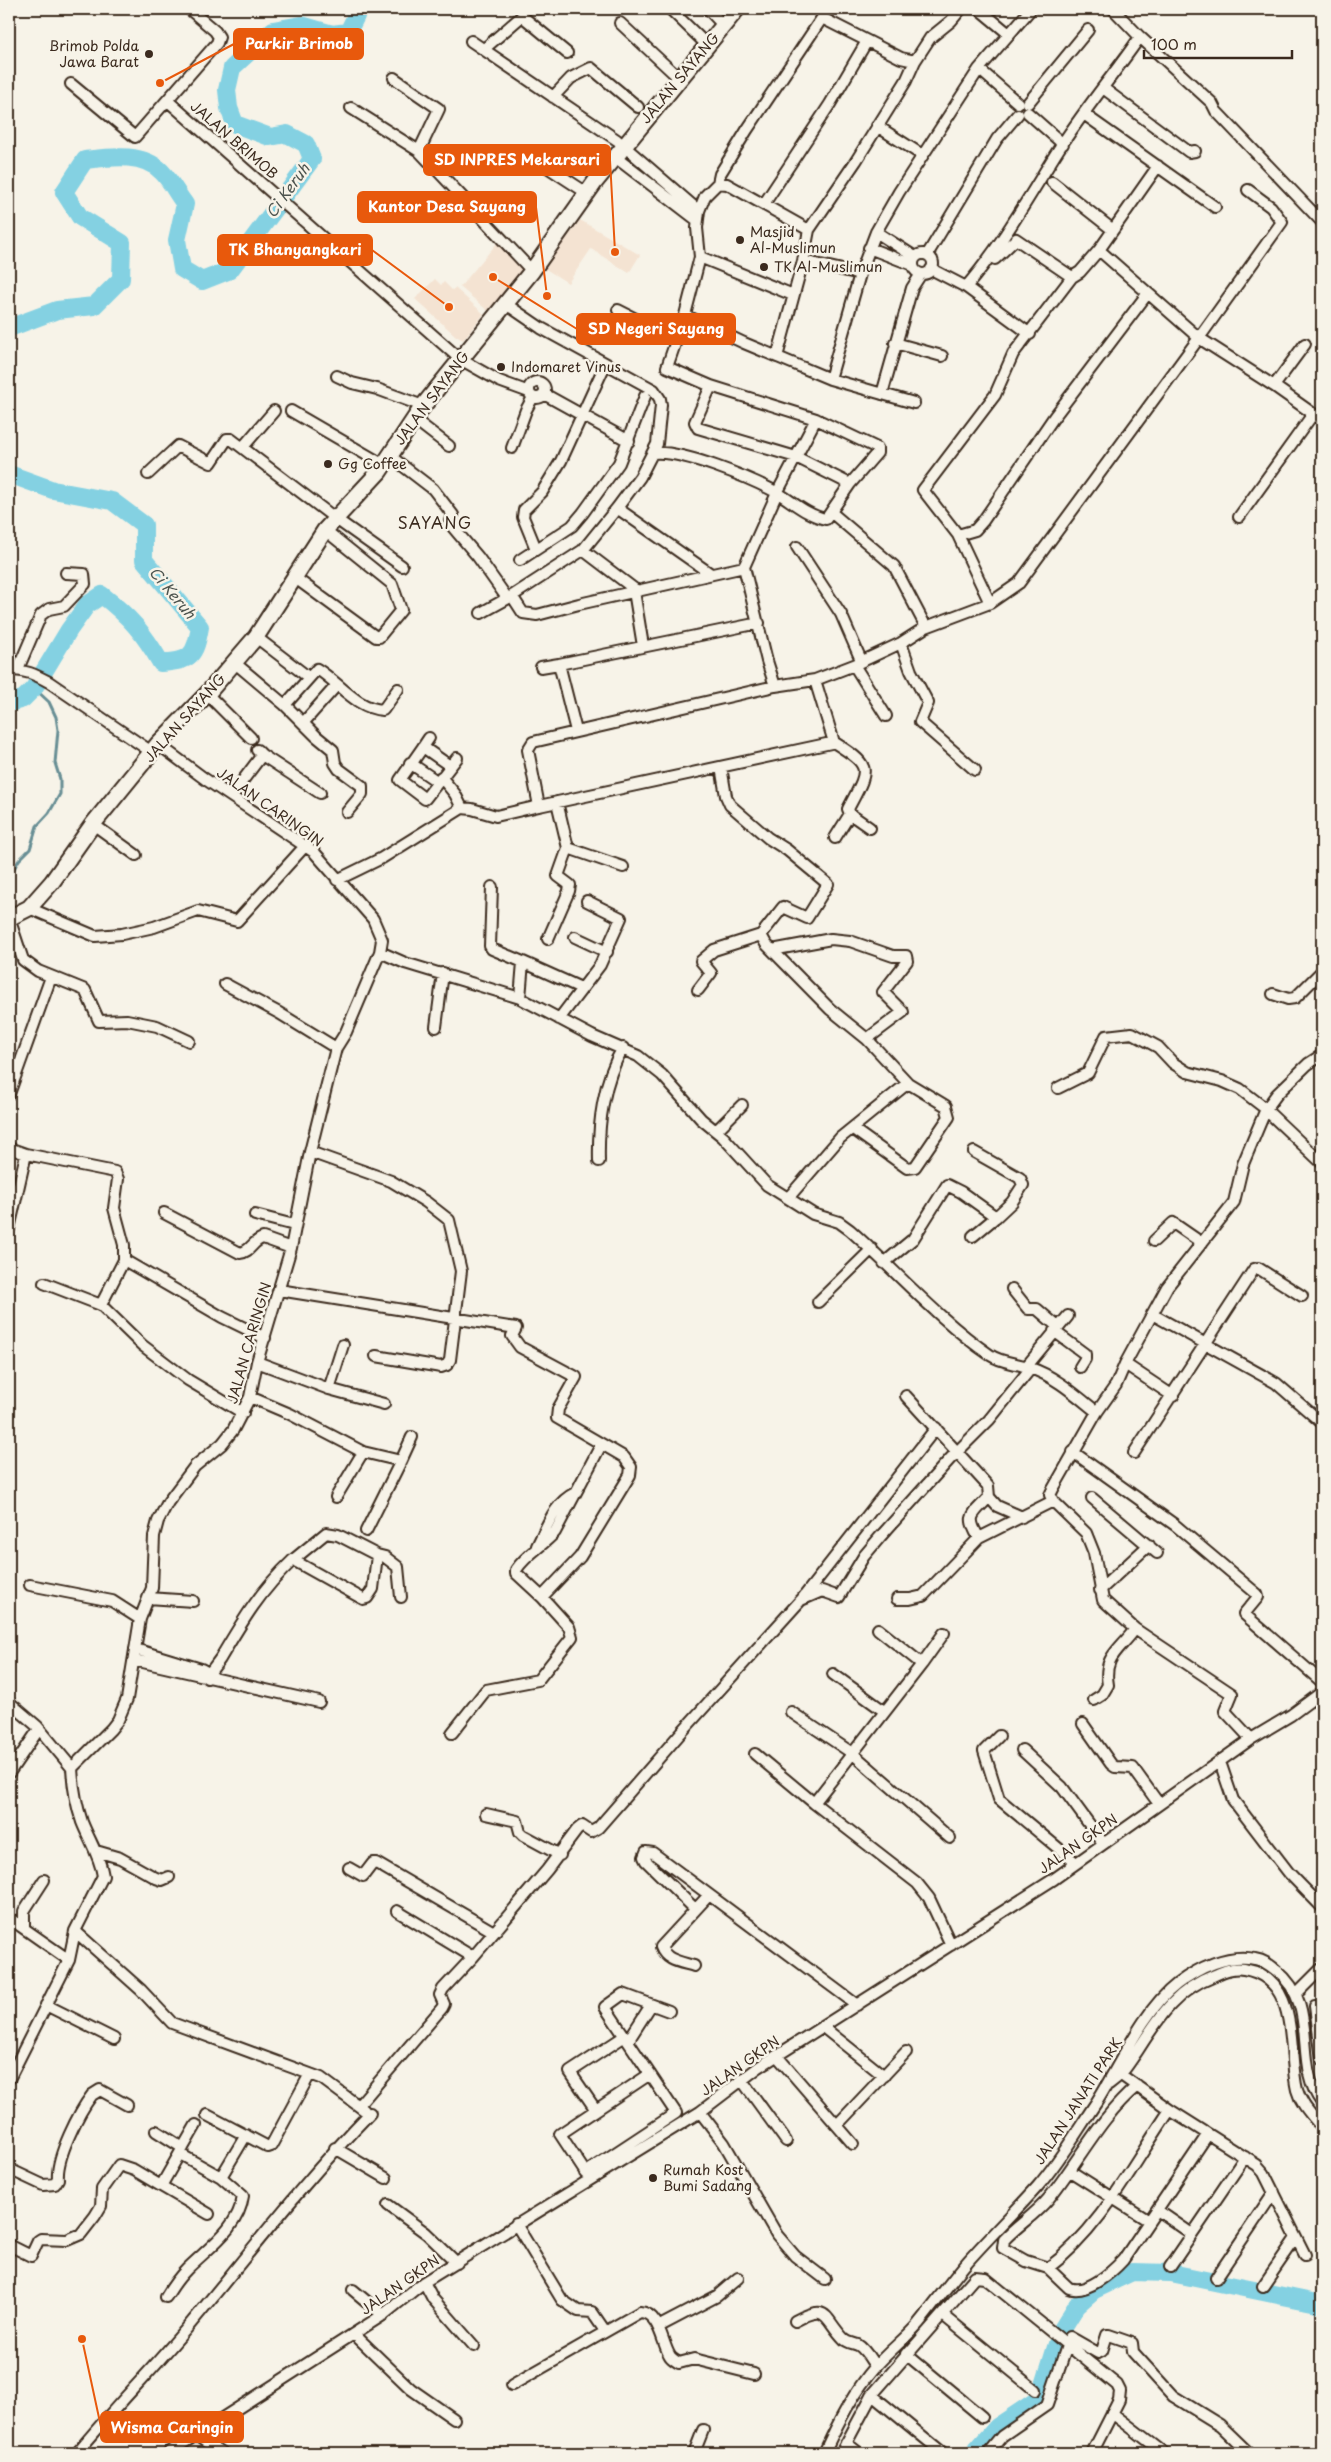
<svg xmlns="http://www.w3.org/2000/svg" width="1331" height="2462" viewBox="0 0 1331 2462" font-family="'Playpen Sans',sans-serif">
	<rect width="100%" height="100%" fill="#f7f3e8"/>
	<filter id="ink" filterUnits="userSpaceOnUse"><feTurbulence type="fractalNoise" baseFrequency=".02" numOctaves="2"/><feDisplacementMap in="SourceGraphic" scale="10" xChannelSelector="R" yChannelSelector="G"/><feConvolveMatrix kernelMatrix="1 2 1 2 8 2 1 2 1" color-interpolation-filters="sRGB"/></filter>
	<g filter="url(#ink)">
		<path fill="#f4e3d2" d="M580 220 640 255 629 273 591 249 568 283 544 268Z
			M497 243 526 266 488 311 460 287Z
			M435 279 441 285 444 282 452 290 455 288 484 314 463 340 456 336 415 299Z"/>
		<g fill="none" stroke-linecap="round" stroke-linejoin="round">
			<path stroke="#678e94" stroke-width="3" d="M9 877 19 860 30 849 37 826 49 813 60 794V779L55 763 58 730 56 717 49 702 34 688"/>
			<path stroke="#84d1e2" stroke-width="18" d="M9 328 57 310 94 306 121 279 122 243 80 217 64 192 85 160C111 157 143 152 162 172 171 181 177 194 185 204L177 240 182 269 202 281 230 270 312 159 306 144 287 134 270 137 235 124 229 108 227 90 232 68 273 30 301 25 332 34 348 32 356 16 353 9
				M9 474 53 490 112 501 144 525V560L200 627C195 656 191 661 161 663 143 632 130 617 102 595L87 605 69 630 34 688 23 699 9 703
				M974 2453 997 2427 1040 2398 1061 2331 1077 2305 1094 2290 1132 2272 1171 2273 1322 2304"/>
			<defs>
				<path id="minor" d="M670 9 707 45
					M708 9 723 25
					M979 9 1009 34
					M1113 9 1140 37 1212 103 1216 111 1322 222
					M620 23 680 79
					M471 41 617 140 699 211
					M484 49 522 16 567 53
					M979 69 1018 103
					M394 78 439 109 419 151 532 271
					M71 84 135 137 217 43 219 37 215 31 189 9
					M1103 88 1189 152 1195 151
					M553 97 571 78 591 68 638 107
					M168 101 460 359 499 381 529 392
					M1028 103 1088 30
					M351 108 419 151
					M1028 113 1063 144
					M1088 117 1215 207
					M877 126 922 155
					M615 157 697 220
					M538 161 587 193
					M1052 182 1113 230
					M718 183 720 174 747 130 822 18 901 58 915 61
					M1248 190 1271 207 1282 222 1199 338 1274 386 1305 344
					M764 204 830 104 867 41
					M876 232 915 257
					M869 248 913 265
					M913 264a10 10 0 1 1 20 0a10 10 0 1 1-20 0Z
					M927 255 997 139 1018 114
					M700 257 793 295
					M995 259 1016 239 1072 277
					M803 261 860 274
					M931 269 966 287C1001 246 1027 200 1055 155 1081 114 1112 77 1140 37
					M966 287 1030 334
					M618 310 677 340
					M685 315 744 343 830 379 914 403
					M895 343 942 356
					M777 357 803 261 809 230 856 161 906 81 915 61 930 38 951 21 961 9
					M337 376 352 383 377 389 423 406
					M830 379 860 274 876 232 899 192 979 69 1031 9
					M529 390a8 8 0 1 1 16 0a8 8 0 1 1-16 0Z
					M711 386 695 422 698 428 796 457 850 484
					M1274 386 1322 420
					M544 394 629 441
					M882 394 912 288 921 274
					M291 411 384 465
					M414 419 449 446
					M243 447 274 411
					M512 448 526 410 533 397
					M653 453C683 450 750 478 778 493 793 502 808 516 826 519L850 484 877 453V448L816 419 711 386 667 367 685 315 700 257 697 228 699 211 705 196 718 183 727 184 809 230
					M390 456 433 489 453 515 450 521 451 525 478 557 507 598
					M148 474 178 446 211 463 227 439H231L336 519 402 566
					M617 508 711 574
					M832 513 894 566 926 627
					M1239 517 1313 414
					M958 535 975 530 983 521 1054 417 1148 293
					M797 547 841 614 861 660
					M536 549 523 517 524 510 542 492 561 461 605 365
					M583 550 637 591
					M520 560 572 526 583 513 619 463 645 396
					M744 567 767 661 775 686 533 742 528 750 539 806 831 743 833 739 815 680 775 686
					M294 577 376 637H379L401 610 392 584 325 530
					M634 591 643 646
					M512 596 523 613 537 615 579 604 744 567 777 493 816 419
					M990 603 958 535 923 490 995 395 1013 354 1072 277 1080 272 1099 250
					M481 613 512 596 583 550 617 508 640 477 657 444 661 405 660 399 654 390 541 328 506 304
					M256 637 308 677
					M901 643 911 671 928 703 920 722 975 770
					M235 663 285 705 316 736 333 750 335 763 339 769 362 786V794L347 812
					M854 665 886 716
					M541 667 559 664
					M18 669 41 615 49 609 64 606 85 584 84 574 66 573
					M9 670C24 669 36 675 49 682L153 753
					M815 680 854 665 901 643 926 627 990 603 1019 583 1199 338 1099 250 1158 166
					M207 694 251 738
					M285 705 317 669C339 682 355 708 383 710L398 689
					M304 722 337 685
					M576 731 559 664 759 623
					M832 741C873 767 870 767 848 809L850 814
					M423 747 429 738
					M262 755 320 793
					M410 763 438 782
					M450 766 423 747 400 780 425 799 457 758
					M441 777 455 794 462 808
					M231 796 262 755 257 750
					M93 824 136 855
					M835 838 850 814 870 828
					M568 848 623 867
					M337 880 382 858 462 808 472 809 496 816 539 806
					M492 887 490 946 492 949 523 962 520 998
					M29 908 95 936 122 934 154 927 198 911 237 921 306 845
					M9 918 23 960 38 971 85 990 99 1021 127 1020 157 1026 189 1041
					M761 935 766 944 830 1009 867 1039 908 1083 946 1106 949 1117 915 1167 907 1168 853 1129
					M575 937 607 952
					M548 939 569 891 570 885 558 876 568 848 557 802
					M772 950 831 939 850 941 893 956H906L907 961 883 992 903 1012 867 1039
					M380 952 405 963 520 998 592 1036 638 1056 662 1075 701 1119 723 1137 767 1185 813 1214 839 1222 850 1230C896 1271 939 1320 990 1355 1002 1363 1017 1363 1030 1368 1055 1376 1077 1396 1097 1412L1053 1489 1050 1495 1053 1501 1086 1533 1094 1553 1103 1600 1135 1629 1232 1694 1225 1711 1251 1739
					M523 962 581 988
					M225 984 279 1013 336 1048
					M698 990 711 973 701 961 714 950 761 935 783 907 807 918 828 884 787 850 768 838 730 805 726 796 721 767
					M1273 994 1288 999 1295 998 1322 971
					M559 1019 600 965 621 918 587 901
					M436 1027 443 973
					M1058 1088 1088 1073 1106 1036 1132 1033 1158 1047 1173 1063 1187 1072 1222 1081 1240 1089 1266 1109
					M9 1094 51 977
					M1266 1110 1322 1163
					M716 1131 742 1105
					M9 1148 26 1154 115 1172 118 1179 114 1208 124 1245V1260L101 1305 142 1345 188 1380 243 1413
					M310 1152 391 1181 426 1202 449 1220 461 1271 450 1360 447 1365 441 1367 376 1356
					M599 1161C598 1125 603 1080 623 1048
					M789 1197 840 1138 908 1083
					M164 1213 240 1253C251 1252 252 1241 263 1238L291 1248
					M255 1215 294 1225
					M9 1229 26 1154
					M973 1236 996 1217
					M1154 1241 1173 1223 1202 1243
					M124 1260 222 1317 265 1338
					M884 1263 913 1239 947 1185 961 1192 996 1217 1012 1202 1023 1185 1020 1178 974 1152
					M44 1283 101 1305
					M1012 1289 1028 1309H1037L1058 1327
					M279 1290 516 1328 512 1336 520 1347 576 1377 558 1409 557 1418 624 1457 631 1467 630 1475 580 1557 542 1597 569 1627 572 1637 538 1680 486 1690 452 1733
					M818 1302 872 1249
					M1152 1314 1276 1383 1322 1423
					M1054 1331 1085 1354V1359L1080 1367
					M257 1362 329 1389 343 1345
					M1125 1364 1173 1396
					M1026 1367 1068 1316
					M329 1389 384 1404
					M906 1396 988 1486 989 1497C973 1515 965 1515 979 1538
					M250 1397 290 1414 363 1452 401 1461 366 1531
					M1097 1412 1116 1385 1125 1364 1167 1287 1234 1202 1243 1164 1266 1109 1277 1094 1308 1064 1322 1055
					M1073 1452 1175 1525 1257 1594 1258 1597 1244 1614 1322 1682
					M1134 1453 1254 1269 1258 1268 1302 1296
					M401 1461 412 1437
					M336 1497 363 1452
					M989 1497 997 1506 1022 1517
					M1092 1498 1157 1553
					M326 1533 338 1535 377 1555 373 1589 367 1598 363 1599 293 1560Z
					M537 1546C547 1527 554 1503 575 1493
					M377 1555 385 1557 398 1567 401 1597
					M30 1585 112 1601 140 1619
					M1100 1590 1149 1545
					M542 1597 516 1573V1570C526 1554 543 1546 555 1532L601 1445
					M148 1598 193 1601
					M802 1599 936 1428
					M897 1599H910L923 1596 979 1538 1053 1501
					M135 1649 201 1669 212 1675
					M134 1660 319 1702
					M922 1664 944 1633
					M833 1674 884 1711
					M207 1678C210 1671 216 1665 220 1659 243 1620 260 1591 293 1560
					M1094 1700 1102 1695 1108 1685C1103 1656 1119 1651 1135 1629
					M9 1702 37 1726 72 1768
					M791 1712 852 1753 950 1838
					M1083 1724 1111 1764 1115 1767 1133 1768 1159 1804
					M999 1736 984 1751 999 1799 1076 1863
					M1022 1750 1062 1787 1103 1843
					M755 1754 814 1803 917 1883 929 1898 951 1945
					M1220 1762 1233 1800 1289 1873 1322 1907
					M9 1773 39 1729
					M814 1803 922 1664 878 1629
					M486 1814 517 1821 520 1832 523 1835 560 1855
					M96 1851 120 1858 156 1878 162 1880 169 1877
					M349 1868 363 1876 373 1863H376L494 1932
					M695 1909 646 1861 644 1857 646 1852 653 1853 857 2005
					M397 1911 473 1957
					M9 1918 69 1960
					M24 1928V1911L44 1880
					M75 1931 141 1990 172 2023 321 2078 364 2110
					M694 1966C681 1962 666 1961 661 1947L709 1895
					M1297 1993 1322 1968
					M46 2005 114 2039
					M1315 2006 1322 2059
					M823 2027 884 2076
					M628 2041 651 2005
					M777 2056 853 2144
					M1117 2072 1170 2110 1257 2165 1264 2173 1305 2255
					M9 2079 69 1960 75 1931 103 1876C100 1856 89 1840 82 1822 76 1804 73 1787 72 1768L111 1729 118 1720 127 1699 140 1619 152 1588 154 1536 158 1521 168 1502 195 1466 222 1444 233 1430 250 1397 257 1362 291 1248 310 1152 336 1048 346 1032 380 952 382 940 373 919 314 852 205 779 158 744
					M741 2079 786 2141
					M1109 2084C1122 2075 1127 2066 1136 2053 1158 2019 1175 1990 1215 1975 1224 1971 1233 1967 1244 1969 1301 1979 1287 2049 1297 2090 1301 2105 1313 2116 1322 2128
					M1137 2086C1100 2117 1079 2161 1049 2198 1035 2215 1018 2225 1004 2240L1003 2248 1026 2261 1048 2268 1069 2288C1086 2295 1112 2272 1123 2260L1208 2134
					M359 2105 442 2008 444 2004 440 1995 443 1989 473 1957 547 1870 577 1830 582 1826 591 1832 598 1828 679 1735 801 1600 822 1591 839 1597 864 1556 880 1537 950 1459 989 1420 1031 1368
					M596 2110 570 2072 625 2036
					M700 2112 724 2143 777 2235 795 2256 825 2279
					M207 2115 268 2147 271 2146 310 2074
					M838 2124 906 2052
					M156 2131 183 2148
					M335 2148 386 2178
					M9 2169 43 2185 55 2184 58 2179C56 2157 79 2112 92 2095L100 2090 127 2105
					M1070 2171 1149 2221
					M585 2173 676 2113 605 2007 623 1994 669 2011
					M221 2177 246 2135
					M589 2178 560 2134 650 2074
					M161 2186 209 2214
					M388 2205 426 2233 457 2263
					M1157 2210 1192 2234
					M516 2224 562 2300 578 2311 592 2312 605 2331
					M9 2245 31 2256 38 2241 41 2239 67 2240 81 2234 95 2216 101 2206 102 2189 119 2165 134 2170 161 2186 196 2125
					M1170 2267 1245 2157
					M1048 2268C1101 2229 1133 2164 1170 2110
					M1216 2278 1274 2192
					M424 2282 433 2299 474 2346
					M1263 2286 1296 2238
					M353 2290 383 2315
					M166 2297C172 2287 179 2277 187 2269 208 2248 239 2228 243 2196L221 2177 180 2154
					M943 2315 1035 2390
					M795 2321C829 2303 823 2317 844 2339 848 2343 853 2343 858 2345 865 2349 871 2360 875 2366
					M658 2327 717 2296 738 2278
					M354 2334 411 2389 454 2419
					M906 2354 982 2417
					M512 2385 640 2312C660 2313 662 2344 670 2356 672 2359 676 2361 679 2363L694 2359 754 2374
					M872 2395 943 2453
					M1112 2413 1164 2453
					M197 2436 223 2453
					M846 2443 859 2453
					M77 2453C112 2410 151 2371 187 2328 248 2255 304 2181 370 2113
					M168 2453 383 2315 424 2282 700 2112 759 2067 1054 1879 1251 1739 1291 1715 1322 1692
					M694 2453 703 2430
					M824 2453C838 2423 854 2391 876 2366 889 2351 905 2339 918 2324 935 2303 951 2281 968 2261 991 2235 1015 2212 1038 2186 1060 2161 1077 2131 1096 2103 1119 2067 1143 2010 1177 1984 1198 1968 1228 1953 1255 1959 1264 1960 1271 1966 1277 1971 1321 2006 1292 2064 1322 2103
					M841 2453 872 2395 975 2277 985 2278 1117 2385 1120 2391 1119 2400 1092 2453
					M988 2453 1002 2436 1047 2405 1070 2337 1098 2353 1102 2351 1107 2335H1109L1132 2343 1133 2352 1173 2396 1220 2425 1249 2453"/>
				<path id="secondary" d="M9 918 29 908 52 882 93 824 158 744 207 694 256 637 325 530 379 472 423 406 532 271 595 182 737 9"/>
			</defs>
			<use href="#minor" stroke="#3b2a1e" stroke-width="14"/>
			<use href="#secondary" stroke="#3b2a1e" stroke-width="19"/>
			<use href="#minor" stroke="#f7f3e8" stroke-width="10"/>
			<use href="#secondary" stroke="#f7f3e8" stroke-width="15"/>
		</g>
	</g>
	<g fill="#3b2a1e" stroke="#f7f3e8" stroke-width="2">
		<circle cx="149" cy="54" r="5"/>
		<circle cx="740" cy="240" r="5"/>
		<circle cx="764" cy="267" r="5"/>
		<circle cx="501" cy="367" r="5"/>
		<circle cx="328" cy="464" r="5"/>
		<circle cx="653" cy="2178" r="5"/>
	</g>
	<g text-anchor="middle" stroke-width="5" stroke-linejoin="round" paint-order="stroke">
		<g font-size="14" fill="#3b2a1e" stroke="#f7f3e8" text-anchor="start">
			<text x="139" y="51" text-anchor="end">Brimob Polda<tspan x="139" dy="16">Jawa Barat</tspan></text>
			<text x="750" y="237">Masjid<tspan x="750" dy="16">Al-Muslimun</tspan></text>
			<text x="774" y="272">TK Al-Muslimun</text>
			<text x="511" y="372">Indomaret Vinus</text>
			<text x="338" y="469">Gg Coffee</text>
			<text x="663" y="2175">Rumah Kost<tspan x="663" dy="16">Bumi Sadang</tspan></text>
		</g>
		<g font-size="14" fill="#3b2a1e" stroke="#f7f3e8">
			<text transform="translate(680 78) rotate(-50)" y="5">JALAN SAYANG</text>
			<text transform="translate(234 140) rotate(41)" y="5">JALAN BRIMOB</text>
			<text transform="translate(432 398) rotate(-53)" y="5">JALAN SAYANG</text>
			<text transform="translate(185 718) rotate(-48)" y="5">JALAN SAYANG</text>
			<text transform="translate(270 807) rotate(35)" y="5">JALAN CARINGIN</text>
			<text transform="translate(249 1343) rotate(-74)" y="5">JALAN CARINGIN</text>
			<text transform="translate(1078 1844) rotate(-35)" y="5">JALAN GKPN</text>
			<text transform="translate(740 2066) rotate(-35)" y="5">JALAN GKPN</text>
			<text transform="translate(1078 2101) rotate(-57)" y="5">JALAN JANATI PARK</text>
			<text transform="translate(400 2285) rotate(-35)" y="5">JALAN GKPN</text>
		</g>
		<g font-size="15" font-style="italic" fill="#4d544f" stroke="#f7f3e8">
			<text transform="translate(288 191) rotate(-54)" y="5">Ci Keruh</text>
			<text transform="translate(172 593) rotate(50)" y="5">Ci Keruh</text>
		</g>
		<g font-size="16" letter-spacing="1" fill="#3b2a1e" stroke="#f7f3e8">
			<text x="435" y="529">SAYANG</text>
		</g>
	</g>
	<path fill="none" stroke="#e8590c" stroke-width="2" d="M160 83L234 44M615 252L610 160M547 296L536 207M449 307L372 250M493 277L577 329M82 2339L101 2427"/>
	<g fill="#e8590c" stroke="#f7f3e8" stroke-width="2">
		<circle cx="160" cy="83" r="5"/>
		<circle cx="615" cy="252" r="5"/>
		<circle cx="547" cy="296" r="5"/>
		<circle cx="449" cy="307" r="5"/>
		<circle cx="493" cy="277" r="5"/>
		<circle cx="82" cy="2339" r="5"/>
	</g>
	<g fill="#e8590c" stroke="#e8590c" stroke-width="2">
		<rect x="234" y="29" width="129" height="30" rx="5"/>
		<rect x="424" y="145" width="186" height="30" rx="5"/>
		<rect x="358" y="192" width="178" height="30" rx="5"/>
		<rect x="218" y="235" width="154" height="30" rx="5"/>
		<rect x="577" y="314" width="158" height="30" rx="5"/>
		<rect x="101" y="2412" width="142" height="30" rx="5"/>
	</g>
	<g font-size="15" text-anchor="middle" font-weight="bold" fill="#fff">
		<text x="299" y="49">Parkir Brimob</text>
		<text x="517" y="165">SD INPRES Mekarsari</text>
		<text x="447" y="212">Kantor Desa Sayang</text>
		<text x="295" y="255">TK Bhanyangkari</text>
		<text x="656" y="334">SD Negeri Sayang</text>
		<text x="172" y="2433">Wisma Caringin</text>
	</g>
	<rect width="1331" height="2462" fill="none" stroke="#f7f3e8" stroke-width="30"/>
	<rect x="15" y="15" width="1301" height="2432" fill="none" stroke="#3b2a1e" stroke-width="2" filter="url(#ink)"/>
	<path d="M1144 50v8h148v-8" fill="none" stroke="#3b2a1e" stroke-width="2.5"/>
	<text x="1151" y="50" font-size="15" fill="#3b2a1e" stroke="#f7f3e8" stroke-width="4" paint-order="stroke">100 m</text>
</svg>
